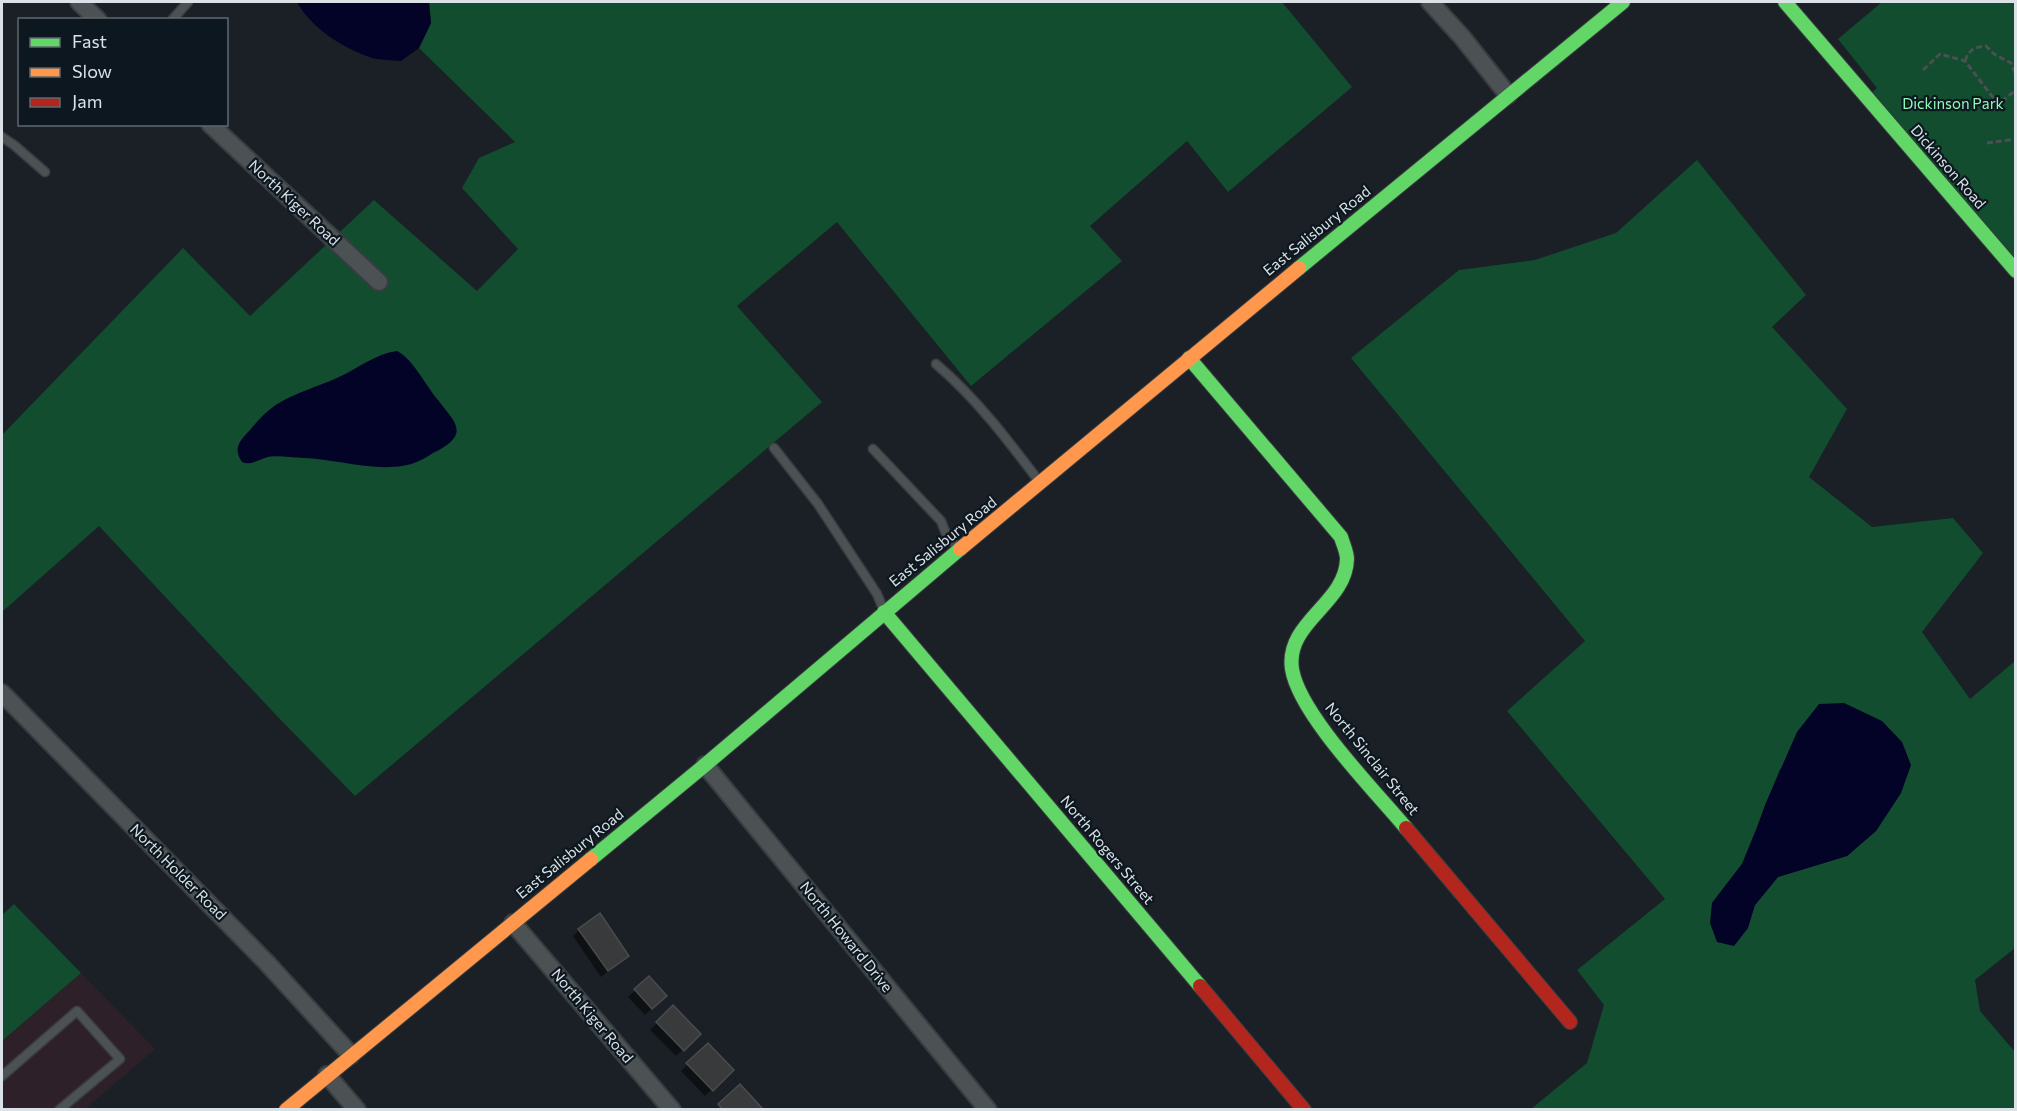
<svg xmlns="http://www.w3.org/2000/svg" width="2017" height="1111" viewBox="0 0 2017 1111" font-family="Commissioner,sans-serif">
	<rect width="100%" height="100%" fill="#1a2025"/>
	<path fill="#2d2029" d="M81 973 155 1049 85 1109H2V1041Z"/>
	<path fill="#114d2e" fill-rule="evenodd" d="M429 2H1282L1352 87 1228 192 1187 141 1090 226 1122 261 971 386 837 222 737 306 822 402 355 796 276 715 99 526 2 612V435L183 248 250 316 374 200 477 291 518 249 462 188 479 158 515 142 419 48 431 23Z
		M1882 2H2015V272L1867 97 1877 88 1838 39Z
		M1697 160 1806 295 1772 327 1847 409 1809 477 1872 527 1953 518 1983 553 1922 632 1970 699 2015 661V948L1975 980 1980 1011 2015 1052V1109H1531L1587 1063 1604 1005 1577 970 1665 899 1507 711 1585 641 1351 358 1459 270 1535 260 1616 233ZM1780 769 1901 793 1876 831 1847 856 1778 877 1755 905 1712 903 1742 864Z
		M14 904 81 973 2 1041V915Z"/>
	<path fill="#020326" d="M297 2H429L431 23 419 48 401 61C392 60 381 60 372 58 343 48 312 29 297 2Z
		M397 351C413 359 426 386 438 400 454 421 470 433 439 450 432 453 426 458 419 461 386 476 339 459 304 458 295 458 276 455 268 457 259 459 251 466 242 462 233 448 239 442 249 431 255 424 261 417 268 411 288 394 316 388 339 377 359 368 375 354 397 351Z
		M1844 703 1882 721 1902 742 1911 765 1901 793 1876 831 1847 856 1778 877 1755 905 1748 928 1734 946 1717 942 1710 923 1712 903 1742 864 1757 828 1765 805 1797 732 1819 704Z"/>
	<path fill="#0007" d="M579 930 628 956 601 977 573 936Z
		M649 978 658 1002 645 1015 628 997Z
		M673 1007 699 1034 676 1056 650 1030Z
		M708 1045 732 1070 705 1096 681 1071Z"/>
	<path fill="#393a3b" stroke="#4a4b4c" stroke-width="1.5" d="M600 913 629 956 608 971 578 929Z
		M649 976 667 996 652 1009 634 989Z
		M673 1005 701 1034 684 1051 656 1022Z
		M708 1043 734 1070 713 1091 686 1063Z
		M740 1084 764 1110H723L718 1104Z"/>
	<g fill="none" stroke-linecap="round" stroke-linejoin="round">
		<defs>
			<path id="lane" d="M172 20 188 2
				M2 137 14 145 45 172
				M936 364C976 398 1007 439 1038 480
				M774 448 818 504 877 594 884 611
				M873 449 941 521 947 536 959 549
				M2 1076 77 1011 120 1059 59 1110"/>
			<path id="street" d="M79 2 98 20
				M1430 2 1462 37 1508 95
				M210 124 379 282
				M2 693 267 963 351 1055
				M705 765 988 1110
				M513 923 672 1110
				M327 1075 357 1110"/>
			<path id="fast" d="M1785 2 2016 271
				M1299 268 1623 2
				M1189 358 1341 537C1343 544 1347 552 1347 559 1346 604 1285 622 1292 669 1299 714 1376 792 1406 828
				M884 612 1200 986
				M591 859 705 765 960 549"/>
			<path id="slow" d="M960 549 1299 268
				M286 1110 591 859"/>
			<path id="jam" d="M1406 828 1570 1022
				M1200 986 1304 1110"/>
		</defs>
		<use href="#lane" stroke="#383d41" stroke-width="11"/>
		<use href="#street" stroke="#383d41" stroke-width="20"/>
		<use href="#fast" stroke="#383d41" stroke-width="16"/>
		<use href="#slow" stroke="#383d41" stroke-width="16"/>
		<use href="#jam" stroke="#383d41" stroke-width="16"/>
		<path stroke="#4b5053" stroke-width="3" stroke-dasharray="6 3" stroke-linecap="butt" d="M1965 61C1969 50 1974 47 1986 46L1994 54 2011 63 2016 75
			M1923 70 1940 54 1965 61 1998 104 2016 90
			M1987 143 2016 139
			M2014 214 2016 212"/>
		<use href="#lane" stroke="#4c5154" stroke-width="8"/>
		<use href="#street" stroke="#4c5154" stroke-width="16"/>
		<use href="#fast" stroke="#63d668" stroke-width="14"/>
		<use href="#slow" stroke="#ff974d" stroke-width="14"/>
		<use href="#jam" stroke="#b3261e" stroke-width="14"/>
	</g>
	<g text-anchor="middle" stroke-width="4.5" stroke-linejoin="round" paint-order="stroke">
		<g font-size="15" fill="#90fab5" stroke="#0d171f">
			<text x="1953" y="109">Dickinson Park</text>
		</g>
		<g font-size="15" fill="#dae1e7" stroke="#0d171f">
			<text transform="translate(1948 167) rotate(49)" y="5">Dickinson Road</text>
			<text transform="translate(294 203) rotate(43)" y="5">North Kiger Road</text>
			<text transform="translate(1317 231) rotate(-39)" y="5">East Salisbury Road</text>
			<text transform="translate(943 542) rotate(-39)" y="5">East Salisbury Road</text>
			<text transform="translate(1372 759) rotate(51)" y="5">North Sinclair Street</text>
			<text transform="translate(1107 850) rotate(50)" y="5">North Rogers Street</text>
			<text transform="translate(570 854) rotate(-39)" y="5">East Salisbury Road</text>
			<text transform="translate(178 872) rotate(45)" y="5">North Holder Road</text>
			<text transform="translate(846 937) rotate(51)" y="5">North Howard Drive</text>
			<text transform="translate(592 1016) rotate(50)" y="5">North Kiger Road</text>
		</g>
	</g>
	<rect width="2017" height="1111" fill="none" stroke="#dae1e7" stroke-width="6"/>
	<rect x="18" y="18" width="210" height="108" fill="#0d171f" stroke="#5f686f" stroke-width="1.5"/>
	<rect x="30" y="38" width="30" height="9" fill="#63d668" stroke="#5f686f" stroke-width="1.5"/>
	<text x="72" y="48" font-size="18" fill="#dae1e7">Fast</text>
	<rect x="30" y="68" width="30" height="9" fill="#ff974d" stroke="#5f686f" stroke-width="1.5"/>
	<text x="72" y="78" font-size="18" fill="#dae1e7">Slow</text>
	<rect x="30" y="98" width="30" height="9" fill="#b3261e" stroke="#5f686f" stroke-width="1.5"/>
	<text x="72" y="108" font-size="18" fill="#dae1e7">Jam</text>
</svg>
